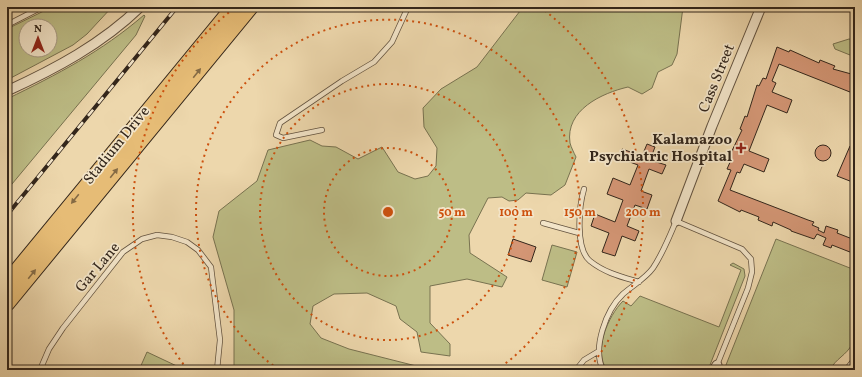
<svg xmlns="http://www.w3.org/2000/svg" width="862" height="377" viewBox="0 0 862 377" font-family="Vollkorn,serif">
	<rect width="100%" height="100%" fill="#edd7ac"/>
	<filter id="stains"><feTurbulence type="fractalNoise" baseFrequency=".005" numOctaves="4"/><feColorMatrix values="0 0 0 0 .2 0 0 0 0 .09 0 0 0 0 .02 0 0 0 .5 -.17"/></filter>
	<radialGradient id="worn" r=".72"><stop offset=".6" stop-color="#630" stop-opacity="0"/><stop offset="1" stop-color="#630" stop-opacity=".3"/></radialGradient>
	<path fill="#bdbd86" stroke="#787250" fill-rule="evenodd" d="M52 7H112L87 34 73 45 7 80V29ZM26 26H50V50H26Z
		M522 7H683L677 54 672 65 658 72 652 88 642 94 628 87C602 93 565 110 570 143 571 147 574 153 576 157L565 185 551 195 526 193 518 200 509 201 502 197 488 198 469 235 470 253 507 277 502 287 467 279 430 286V323L450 344V356L421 352 417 332 400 319 396 306 367 293 334 294 313 306 310 324 321 338 349 349 432 370H234V310L213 237 219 211 257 181 268 150 310 140 322 146 336 147 358 159 382 147 398 172 415 179 428 176 436 166 437 148 424 127 423 108 441 89 477 67 520 11Z
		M144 15 145 16 136 35 7 190V99C58 74 101 52 144 15Z
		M849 39 855 40V57L835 49 833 44Z
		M776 239 855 270C855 287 859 330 852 344 847 355 835 359 830 370H724Z
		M552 245 577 252 567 287 542 280Z
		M733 263 744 269 745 276 708 370H607C593 351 608 316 623 301L631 306 640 296 719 327 741 270 730 265Z
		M147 352 181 368 180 370H139Z"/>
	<path fill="#d49675" stroke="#33261b" d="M777 47 789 52 790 50 819 63 820 60 835 66 833 69 855 75V94L779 64 772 81 776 83 772 92 792 100 787 113 767 105 749 151 769 159 764 172 744 164 740 173 737 172 730 190 808 220 814 222 812 225 819 228 818 230 824 233 826 226 838 230 837 233 855 240V254L832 245 831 248 823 245 826 238 817 234 814 239 791 231V230L773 222 772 226 758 220 759 217 741 210 740 212 718 201 731 170 727 169 731 160 728 159 742 130 740 129 745 116 747 117 757 85 759 86 763 78 766 79Z
		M647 144 655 147 650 160 666 165 662 174 649 169 641 191 652 195 647 209 635 205 627 226 639 231 635 241 622 236 615 256 602 252 609 233 591 226 595 214 615 222 623 200 607 194 613 178 630 185 638 165 619 158 622 149 642 156Z
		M815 153a8 8 0 1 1 16 0a8 8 0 1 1-16 0Z
		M850 146 855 148V183L837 176Z
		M513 239 536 247 531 262 508 255Z"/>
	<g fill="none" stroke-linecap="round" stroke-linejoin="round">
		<defs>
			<path id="lane" d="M7 25 42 7
				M322 130 283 138 276 135 280 123 342 81 374 62 392 42 408 7
				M584 189C579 206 575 249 590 261 605 273 622 277 639 282
				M543 223 579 233
				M40 370 49 349 63 328 123 252 142 239 157 235 172 237 187 242 198 250 211 267 220 340 217 370
				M576 370 584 360 599 351
				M603 370C592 348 606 310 623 294 633 285 645 279 653 268 663 253 669 238 676 221L742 249 751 259 752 272 748 288 717 365
				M846 370 855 359"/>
			<path id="street" d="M7 91C55 69 102 44 140 7
				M676 221 712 126 761 7
				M714 370 717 365"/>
			<path id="primary" d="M7 282 233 7
				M7 304 251 7"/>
		</defs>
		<use href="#lane" stroke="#62523f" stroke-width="6"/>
		<use href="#street" stroke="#62523f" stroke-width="11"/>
		<use href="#primary" stroke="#33261b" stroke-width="16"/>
		<use href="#lane" stroke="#f3e5c9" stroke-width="4.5"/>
		<use href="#street" stroke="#f3e5c9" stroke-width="9"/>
		<use href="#primary" stroke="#e6bc76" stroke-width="14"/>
		<defs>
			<path id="rail" d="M7 215 177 7"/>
		</defs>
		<use href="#rail" stroke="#33261b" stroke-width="4"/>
		<use href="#rail" stroke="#f3e5c9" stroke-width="2.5" stroke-dasharray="8" stroke-linecap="butt"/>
	</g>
	<defs><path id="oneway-solid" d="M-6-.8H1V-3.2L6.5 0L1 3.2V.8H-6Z"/></defs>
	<g fill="#846a44">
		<use href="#oneway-solid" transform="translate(197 73) rotate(-51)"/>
		<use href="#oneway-solid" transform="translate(114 173) rotate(-51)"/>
		<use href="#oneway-solid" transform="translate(75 199) rotate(129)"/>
		<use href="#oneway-solid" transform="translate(32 274) rotate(-51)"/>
	</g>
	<g fill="none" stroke="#cd510e" stroke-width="2" stroke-dasharray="2 4">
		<circle cx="388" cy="212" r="64"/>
		<circle cx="388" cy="212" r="128"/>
		<path d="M278 369A192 192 0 1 1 498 369"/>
		<path d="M187 369A255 255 0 0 1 236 7M540 7A255 255 0 0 1 589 369"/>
	</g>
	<path fill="#8f2418" stroke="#f3e5c9" stroke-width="1.5" d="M739 142h4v4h4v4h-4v4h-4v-4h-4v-4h4z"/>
	<g text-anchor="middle" stroke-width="3.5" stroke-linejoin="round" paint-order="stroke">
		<g font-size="15" fill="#33261b" stroke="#f3e5c9">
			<text transform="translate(716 78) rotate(-68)" y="5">Cass Street</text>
			<text transform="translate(116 145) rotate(-51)" y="5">Stadium Drive</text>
			<text transform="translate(97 267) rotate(-50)" y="5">Gar Lane</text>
		</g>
		<g font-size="15" font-weight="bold" fill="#33261b" stroke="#f3e5c9" text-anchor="end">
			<text x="732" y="144">Kalamazoo<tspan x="732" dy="17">Psychiatric Hospital</tspan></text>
		</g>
	</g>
	<circle cx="388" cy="212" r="6" fill="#cd510e" stroke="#f3e5c9" stroke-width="2"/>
	<g font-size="12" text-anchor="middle" font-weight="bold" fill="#cd510e" stroke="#f3e5c9" stroke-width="3.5" stroke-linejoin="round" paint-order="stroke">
		<text x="452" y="216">50 m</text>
		<text x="516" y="216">100 m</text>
		<text x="580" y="216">150 m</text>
		<text x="643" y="216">200 m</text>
	</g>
	<rect width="862" height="377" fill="none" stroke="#edd7ac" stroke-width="24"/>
	<rect x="8" y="8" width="846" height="361" fill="none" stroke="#33261b" stroke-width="2"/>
	<rect x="12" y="12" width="838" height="353" fill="none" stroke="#33261b"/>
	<g transform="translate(38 38)"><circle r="19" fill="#f3e5c9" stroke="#a69983"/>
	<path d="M0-3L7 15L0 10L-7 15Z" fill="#8f2418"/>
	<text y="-6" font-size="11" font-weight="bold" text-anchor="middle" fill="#33261b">N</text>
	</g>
	<rect width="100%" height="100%" filter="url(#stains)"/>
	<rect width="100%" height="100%" fill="url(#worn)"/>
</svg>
